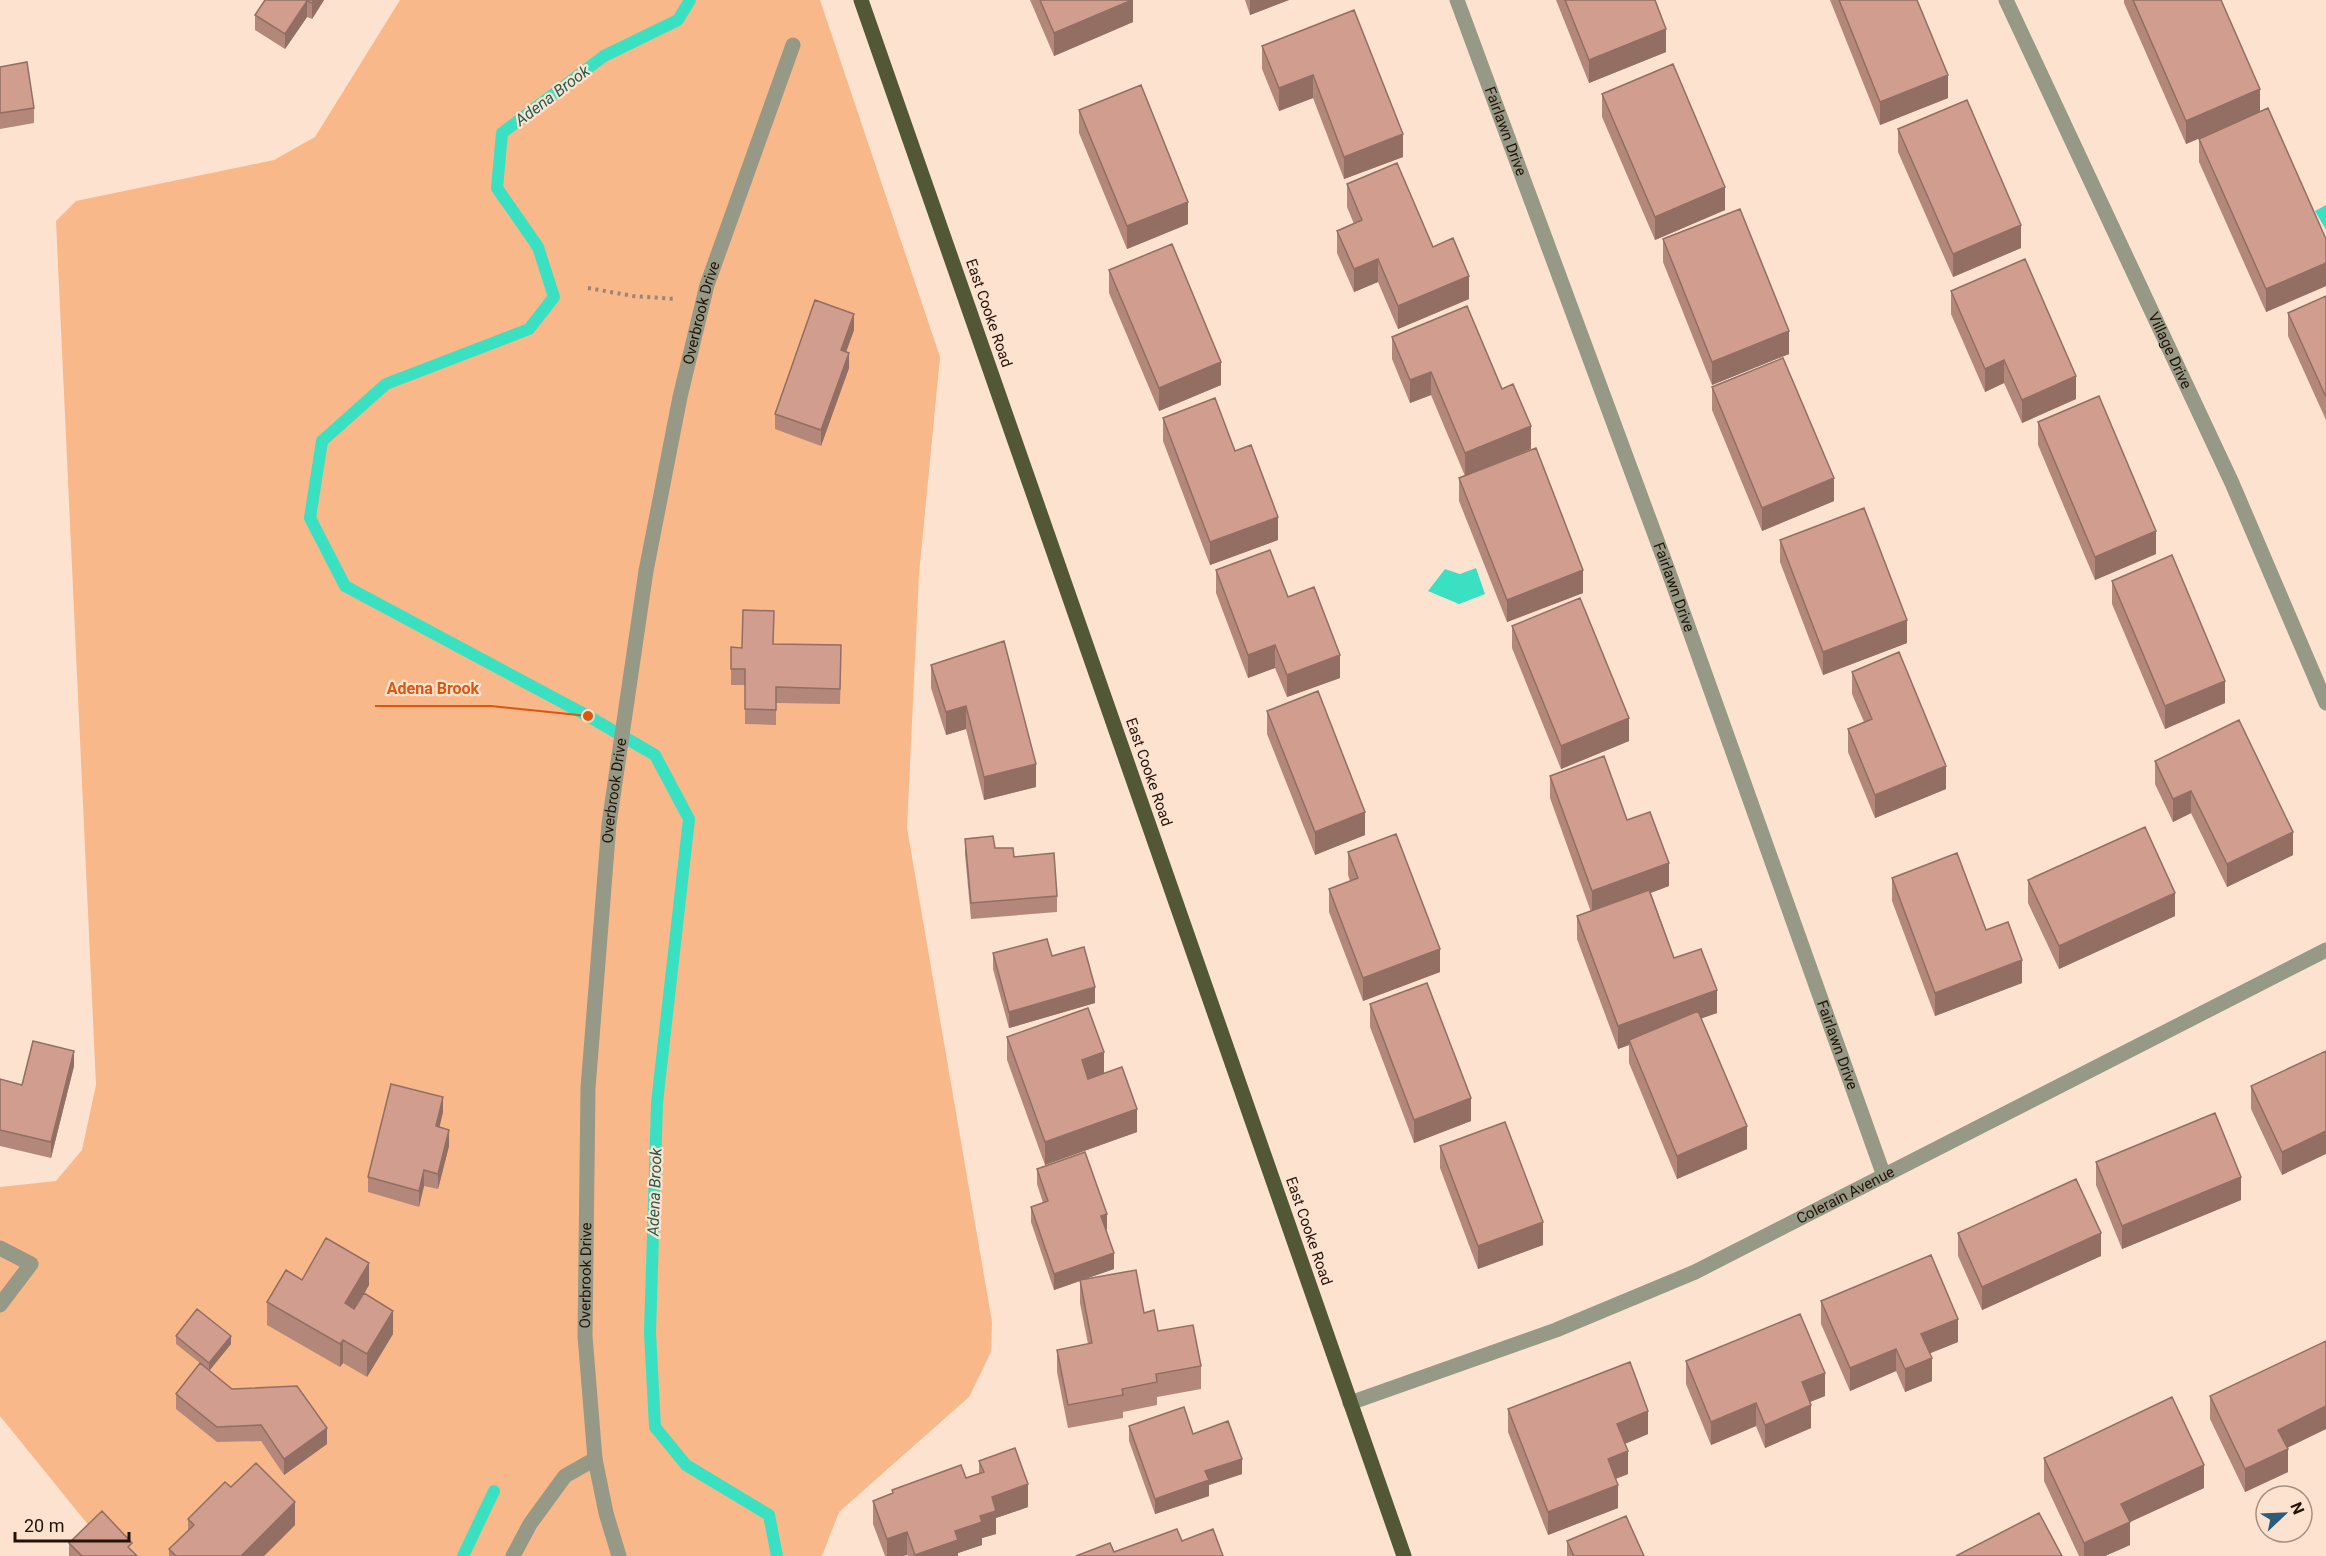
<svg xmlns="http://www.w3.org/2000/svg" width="2326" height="1556" viewBox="0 0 2326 1556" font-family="Roboto,sans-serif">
	<rect width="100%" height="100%" fill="#fde2d0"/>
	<path fill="#f8b88a" d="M400 0H820L940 357 919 574 907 828 992 1322 991 1352 969 1397 839 1512 822 1556H109L107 1548 0 1416V1187L56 1181 82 1150 96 1085 56 221 76 201 274 160 315 137Z"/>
	<path fill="#39e1c2" d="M2326 205V230L2315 211Z
		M1476 568 1485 594 1459 604 1428 591 1445 569 1460 574Z"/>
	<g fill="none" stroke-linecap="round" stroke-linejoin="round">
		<path stroke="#39e1c2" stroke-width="12" d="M690 0 678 20 604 56 502 133 497 188 538 247 554 297 529 329 386 384 322 441 310 518 345 586 588 716 655 755 689 819 657 1103 650 1333 655 1427 686 1465 769 1515 777 1556
			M463 1556 494 1491"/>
		<path stroke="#9b8576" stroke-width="4" stroke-dasharray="3 4.5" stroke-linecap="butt" d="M588 288 633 296 675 299"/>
		<g stroke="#959985" stroke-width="15">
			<path id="s1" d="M1457 0 1668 570 1884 1176"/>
			<path id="s2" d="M2006 0 2232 483 2326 703"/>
			<path d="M0 1248 31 1264 0 1305"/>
			<path id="s3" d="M1350 1403 1556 1330 1695 1272 2326 950"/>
			<path d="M513 1556 530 1524 565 1476 595 1459"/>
			<path id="s4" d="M619 1556 606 1513 595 1459 585 1336 588 1088 609 824 646 571 680 397 707 285 793 45"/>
		</g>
		<path stroke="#525835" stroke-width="15" d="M861 0 1404 1556"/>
	</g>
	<path fill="#b3877a" d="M265 0H324L312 19 307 17 285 49 255 30V15Z
		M1030 0H1133V22L1054 56Z
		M1245 0H1289L1250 15Z
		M1556 0H1655L1666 52 1589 83Z
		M1830 0H1917L1948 98 1880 125Z
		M2124 0H2221L2260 112 2326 239V286L2266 312 2199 162V139L2228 126 2186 144 2124 3Z
		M1354 10 1403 157 1344 179 1313 98 1279 111 1262 69V46Z
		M0 67 34 108V123L0 129Z
		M1602 94 1725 210 1655 240 1602 117Z
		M1079 110 1188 224 1127 249 1079 133Z
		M1898 129 2021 248 1953 277 1898 152Z
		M1347 184 1433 247 1469 299 1398 329 1378 282 1354 292 1337 253V231L1354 224 1347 207Z
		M1663 239 1789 354 1712 385 1663 262Z
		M1109 270 1221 385 1159 411 1109 293Z
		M1951 291 2076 399 2022 423 2004 383 1985 392 1951 314Z
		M2326 296V420L2288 336V313Z
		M854 330 846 352 849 368 821 446 775 429V414Z
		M1392 337 1502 389 1531 449 1492 465 1583 593 1507 622 1459 501V478L1465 476 1431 395 1410 403 1392 359Z
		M1712 387 1834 501 1762 531 1712 410Z
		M1163 418 1235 451 1278 540 1210 565 1163 441Z
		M2038 422 2156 554 2095 580 2038 445Z
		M1780 540 1907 643 1823 675 1780 562Z
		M1216 570 1288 597 1340 678 1287 697 1275 668 1248 678 1216 593Z
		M2112 581 2225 703 2165 729 2112 604Z
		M1512 626 1629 741 1561 769 1512 648Z
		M774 644 841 661 840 704 776 703V725L745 724V685H731V669L742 648Z
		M931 665 1036 787 984 800 966 729 946 735 931 688Z
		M1852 672 1946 789 1875 818 1848 752V729L1864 722 1852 694Z
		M1267 711 1365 835 1315 855 1267 734Z
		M2155 761 2293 855 2227 887 2191 813 2173 822 2155 784Z
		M1550 776 1627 820 1669 886 1651 893 1674 958 1717 1013 1701 1018 1747 1149 1677 1179 1629 1063V1045L1618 1049 1577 939V916L1591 912 1550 798Z
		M965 839 995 848 1014 857 1057 896V912L971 919 965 854Z
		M1348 852 1440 972 1363 1001 1329 912V889L1350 881 1348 875Z
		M1892 878 1986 930 2022 983 1935 1016 1892 901Z
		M2028 880 2175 916 2059 969 2028 903Z
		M993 953 1052 956 1095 1003 1009 1028 993 969Z
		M1370 1004 1471 1121 1414 1143 1370 1027Z
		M1007 1037 1104 1073 1137 1132 1045 1165 1007 1060Z
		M2326 1051 2282 1175 2251 1109V1086Z
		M74 1066 51 1158 0 1146V1079L22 1085Z
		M443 1112 439 1127 449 1146 438 1189 424 1186 419 1207 368 1192V1177Z
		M1440 1146 1543 1245 1478 1269 1440 1168Z
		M2096 1162 2241 1200 2122 1249 2096 1185Z
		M1037 1169 1107 1229 1106 1230 1114 1269 1081 1280 1144 1313 1158 1331 1201 1366V1389L1157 1397V1405L1123 1412V1418L1068 1428 1057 1372V1350L1088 1344 1080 1303V1281L1054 1290 1031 1222V1207L1043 1203 1037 1184Z
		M1958 1233 2101 1256 1982 1310 1958 1256Z
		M302 1280 369 1285 364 1294 393 1334 367 1377 343 1363 340 1367 267 1325V1302Z
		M1821 1301 1958 1342 1930 1353 1932 1381 1905 1392 1896 1371 1850 1391 1821 1324Z
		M176 1336 231 1344 209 1371 232 1389 327 1444 284 1475 261 1441 217 1442 176 1409V1394L200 1363 176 1344Z
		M2326 1341V1429L2287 1448 2288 1472 2245 1492 2210 1419V1396Z
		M1686 1361 1825 1396 1810 1402 1811 1428 1765 1448 1756 1426 1711 1445 1686 1384Z
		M1508 1409 1648 1434 1625 1444 1628 1474 1615 1479 1618 1508 1548 1535 1508 1432Z
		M1129 1426 1193 1434 1242 1474 1209 1485V1496L1155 1514 1129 1441Z
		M2044 1458 2204 1488 2130 1522V1545L2105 1556H2079L2044 1481Z
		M979 1461 1028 1507 996 1518V1534L982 1538V1545L958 1553V1556H908L907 1555 903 1556H885L873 1524V1501L892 1493V1490L966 1478 979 1473Z
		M231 1487 295 1525 264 1556H169V1549L188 1531V1519Z
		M1567 1541 1644 1556H1567Z
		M69 1543 132 1551 137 1556H69Z"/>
	<path fill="#926e63" d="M314 0H324L312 19V3Z
		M1133 0V22L1054 56V33Z
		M1250 0H1289L1250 15Z
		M307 1V17L285 49V34Z
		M1666 29V52L1589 83V60Z
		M1313 75V98L1279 111V88Z
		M1948 75V98L1880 125V102Z
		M2260 89V112L2186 144V121Z
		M1403 134V157L1344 179V157Z
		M1725 187V210L1655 240V217Z
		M1188 202V224L1127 249V226Z
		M2021 225V248L1953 277V254Z
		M1378 259V282L1354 292V269Z
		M2326 263V286L2266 312V289Z
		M1469 276V299L1398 329V306Z
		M854 314V330L841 366V350Z
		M1789 331V354L1712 385V362Z
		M849 353V368L821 446V430Z
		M2004 360V383L1985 392V369Z
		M1221 362V385L1159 411V388Z
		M1431 372V395L1410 403V380Z
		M2076 376V399L2022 423V400Z
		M1531 426V449L1465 476V453Z
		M1834 478V501L1762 531V508Z
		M1278 517V540L1210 565V542Z
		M2156 531V554L2095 580V557Z
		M1583 570V593L1507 622V600Z
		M1907 620V643L1823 675V652Z
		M1275 645V668L1248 678V655Z
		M1340 655V678L1287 697V675Z
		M2225 681V703L2165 729V706Z
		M966 706V729L946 735V712Z
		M1629 718V741L1561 769V746Z
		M1036 764V787L984 800V777Z
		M1946 766V789L1875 818V795Z
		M2191 791V813L2173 822V799Z
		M1365 812V835L1315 855V832Z
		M2293 832V855L2227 887V864Z
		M1669 863V886L1592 914V891Z
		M2175 893V916L2059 969V946Z
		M1440 949V972L1363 1001V978Z
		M2022 960V983L1935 1016V993Z
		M1095 987V1003L1009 1028V1012Z
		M1717 990V1013L1630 1044 1629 1040V1045L1618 1049V1026Z
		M74 1051V1066L51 1158V1142Z
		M1104 1052V1075L1082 1083V1060Z
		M443 1097V1112L436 1142V1126Z
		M1471 1098V1121L1414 1143V1120Z
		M1137 1109V1132L1045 1165V1142Z
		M1747 1126V1149L1677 1179V1156Z
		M449 1130V1146L438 1189V1174Z
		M2326 1131V1154L2282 1175V1152Z
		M424 1170V1186L419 1207V1191Z
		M2241 1177V1200L2122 1249V1226Z
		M1107 1214V1229L1101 1232V1216Z
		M1543 1222V1245L1478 1269V1246Z
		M2101 1233V1256L1982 1310V1287Z
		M1114 1253V1269L1054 1290V1274Z
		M369 1263V1285L345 1326V1303Z
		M393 1311V1334L367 1377V1354Z
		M1958 1319V1342L1921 1357V1334Z
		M231 1336V1344L209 1371V1363Z
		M343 1340V1363L340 1367V1344Z
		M1896 1349V1371L1850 1391V1368Z
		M1932 1358V1381L1905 1392V1369Z
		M1825 1373V1396L1802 1405V1382Z
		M1756 1403V1426L1711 1445V1422Z
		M1811 1405V1428L1765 1448V1425Z
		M2326 1406V1429L2278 1452V1430Z
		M1648 1411V1434L1617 1447V1424Z
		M327 1428V1444L284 1475V1459Z
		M2288 1449V1472L2245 1492V1469Z
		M1628 1451V1474L1608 1482V1459Z
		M1242 1459V1474L1209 1485V1496L1155 1514V1499L1205 1471Z
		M2204 1465V1488L2130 1522V1545L2105 1556H2084V1543L2121 1504Z
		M1028 1484V1507L996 1518V1534L982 1538V1545L958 1553V1556H915V1555L980 1516 992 1497Z
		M1618 1485V1508L1548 1535V1512Z
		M295 1502V1525L264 1556H241Z
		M907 1532V1555L903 1556H887V1539Z"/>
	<path fill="#d09d8e" stroke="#926e63" stroke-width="1.5" d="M265 0H314L312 3 307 1 285 34 255 15Z
		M1040 0H1132L1054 33Z
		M1565 0H1655L1666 29 1589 60Z
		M1839 0H1917L1948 75 1880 102Z
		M2133 0H2221L2260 89 2186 121Z
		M1354 10 1403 134 1344 157 1313 75 1279 88 1262 46Z
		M27 62 34 108 0 113V67Z
		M1673 64 1725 187 1655 217 1602 94Z
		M1141 85 1188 202 1127 226 1079 110Z
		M1967 100 2021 225 1953 254 1898 129Z
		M2268 108 2326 239V263L2266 289 2199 139Z
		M1397 163 1433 247 1453 238 1469 276 1398 306 1378 259 1354 269 1337 231 1362 220 1347 184Z
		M1740 209 1789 331 1712 362 1663 239Z
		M1172 244 1221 362 1159 388 1109 270Z
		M2025 259 2076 376 2022 400 2004 360 1985 369 1951 291Z
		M2326 296V397L2288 313Z
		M815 300 854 314 841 350 849 353 821 430 775 414Z
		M1467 306 1502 389 1513 384 1531 426 1465 453 1431 372 1410 380 1392 337Z
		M1783 358 1834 478 1762 508 1712 387Z
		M2099 396 2156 531 2095 557 2038 422Z
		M1215 398 1235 451 1251 445 1278 517 1210 542 1163 418Z
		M1536 448 1583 570 1507 600 1459 478Z
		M1864 508 1907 620 1823 652 1780 540Z
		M1270 550 1288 597 1314 587 1340 655 1287 675 1275 645 1248 655 1216 570Z
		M2172 555 2225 681 2165 706 2112 581Z
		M1580 598 1629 718 1561 746 1512 626Z
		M743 610 774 611 773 644 841 645 840 689 776 687V710L745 709V669H731V647L742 648Z
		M1004 641 1036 764 984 777 966 706 946 712 931 665Z
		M1899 652 1946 766 1875 795 1848 729 1872 719 1852 672Z
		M1318 691 1365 812 1315 832 1267 711Z
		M2239 720 2293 832 2227 864 2191 791 2173 799 2155 761Z
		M1604 756 1627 820 1650 812 1669 863 1592 891 1550 776Z
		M2145 827 2175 893 2059 946 2028 880Z
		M1396 834 1440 949 1363 978 1329 889 1358 878 1348 852Z
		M993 836 995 848H1013L1014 857 1054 853 1057 896 971 903 965 839Z
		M1957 853 1986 930 2008 922 2022 960 1935 993 1892 878Z
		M1649 890 1674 958 1701 949 1717 990 1618 1026 1577 916Z
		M1047 939 1052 956 1084 947 1095 987 1009 1012 993 953Z
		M1427 983 1471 1098 1414 1120 1370 1004Z
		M1088 1008 1104 1052 1082 1060 1088 1079 1122 1067 1137 1109 1045 1142 1007 1037Z
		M1698 1011 1747 1126 1677 1156 1629 1040Z
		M33 1041 74 1051 51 1142 0 1130V1079L22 1085Z
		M2326 1051V1131L2282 1152 2251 1086Z
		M391 1084 443 1097 436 1126 449 1130 438 1174 424 1170 419 1191 368 1177Z
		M2215 1113 2241 1177 2122 1226 2096 1162Z
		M1505 1122 1543 1222 1478 1246 1440 1146Z
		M1085 1152 1107 1214 1101 1216 1114 1253 1054 1274 1031 1207 1048 1201 1037 1169Z
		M2076 1179 2101 1233 1982 1287 1958 1233Z
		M326 1238 369 1263 345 1303 354 1309 364 1293 393 1311 367 1354 343 1340 340 1344 267 1302 286 1270 302 1280Z
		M1931 1255 1958 1319 1921 1334 1932 1358 1905 1369 1896 1349 1850 1368 1821 1301Z
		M1136 1270 1144 1313 1154 1310 1158 1331 1193 1325 1201 1366 1156 1374 1157 1382 1122 1389 1123 1395 1068 1405 1057 1350 1092 1343 1080 1280Z
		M197 1309 231 1336 209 1363 176 1336Z
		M1800 1314 1825 1373 1802 1382 1811 1405 1765 1425 1756 1403 1711 1422 1686 1361Z
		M2326 1341V1406L2278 1430 2288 1449 2245 1469 2210 1396Z
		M1630 1362 1648 1411 1617 1424 1628 1451 1608 1459 1618 1485 1548 1512 1508 1409Z
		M200 1363 232 1389 297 1386 327 1428 284 1459 261 1425 217 1427 176 1394Z
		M2172 1397 2204 1465 2121 1504 2130 1522 2084 1543 2044 1458Z
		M1184 1407 1193 1434 1228 1421 1242 1459 1205 1471 1209 1480 1155 1499 1129 1426Z
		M1015 1448 1028 1484 992 1497 996 1511 980 1516 982 1522 955 1531 958 1540 915 1555 907 1532 887 1539 873 1501 893 1493 892 1490 961 1465 966 1478 984 1472 979 1461Z
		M256 1463 295 1502 241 1556H176L169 1549 194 1525 188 1519 225 1482 231 1487Z
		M102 1511 132 1543 128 1547 137 1556H82L69 1543Z
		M2039 1513 2062 1556H1956Z
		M1626 1516 1644 1556H1574L1567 1541Z
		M1177 1529 1182 1541 1213 1529 1223 1556H1076L1110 1543 1114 1552Z"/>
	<g text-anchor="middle" stroke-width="4.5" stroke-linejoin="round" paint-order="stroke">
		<g font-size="15" fill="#221308" stroke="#fde2d0">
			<text dy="5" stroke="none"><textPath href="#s1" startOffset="140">Fairlawn Drive</textPath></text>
			<text transform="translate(989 313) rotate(71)" y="5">East Cooke Road</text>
			<text dy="5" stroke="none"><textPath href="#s4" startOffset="1256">Overbrook Drive</textPath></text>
			<text dy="5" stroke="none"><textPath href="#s2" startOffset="387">Village Drive</textPath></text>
			<text dy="5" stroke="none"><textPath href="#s1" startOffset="626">Fairlawn Drive</textPath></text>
			<text transform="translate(1149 772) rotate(71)" y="5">East Cooke Road</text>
			<text dy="5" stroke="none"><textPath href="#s4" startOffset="770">Overbrook Drive</textPath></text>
			<text dy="5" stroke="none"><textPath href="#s1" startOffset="1112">Fairlawn Drive</textPath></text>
			<text dy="5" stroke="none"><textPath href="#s3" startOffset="538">Colerain Avenue</textPath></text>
			<text transform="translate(1309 1231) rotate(71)" y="5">East Cooke Road</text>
			<text dy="5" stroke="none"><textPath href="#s4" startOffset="284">Overbrook Drive</textPath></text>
		</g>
		<g font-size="16" font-style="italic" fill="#1f5f52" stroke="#fde2d0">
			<text transform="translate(552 95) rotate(-37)" y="6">Adena Brook</text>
			<text transform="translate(654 1192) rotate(-88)" y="6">Adena Brook</text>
		</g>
	</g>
	<path fill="none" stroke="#de560c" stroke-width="2" d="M588 716L491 706H375"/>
	<circle fill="#de560c" stroke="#fde2d0" stroke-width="2" cx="588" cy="716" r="6"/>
	<g font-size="16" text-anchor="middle" font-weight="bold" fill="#de560c" stroke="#fde2d0" stroke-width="4.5" stroke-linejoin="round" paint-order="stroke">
		<text x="433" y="694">Adena Brook</text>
	</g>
	<g transform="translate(2284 1514) rotate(67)"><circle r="28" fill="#fde2d0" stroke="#a58f80" stroke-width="1.5"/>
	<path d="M0-4.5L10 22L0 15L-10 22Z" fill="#2b5d7a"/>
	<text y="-9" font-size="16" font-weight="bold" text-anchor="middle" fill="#221308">N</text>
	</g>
	<path d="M15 1532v9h114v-9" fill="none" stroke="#221308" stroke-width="3"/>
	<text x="24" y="1532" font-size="18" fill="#221308" stroke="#fde2d0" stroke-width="4.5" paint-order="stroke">20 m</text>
</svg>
